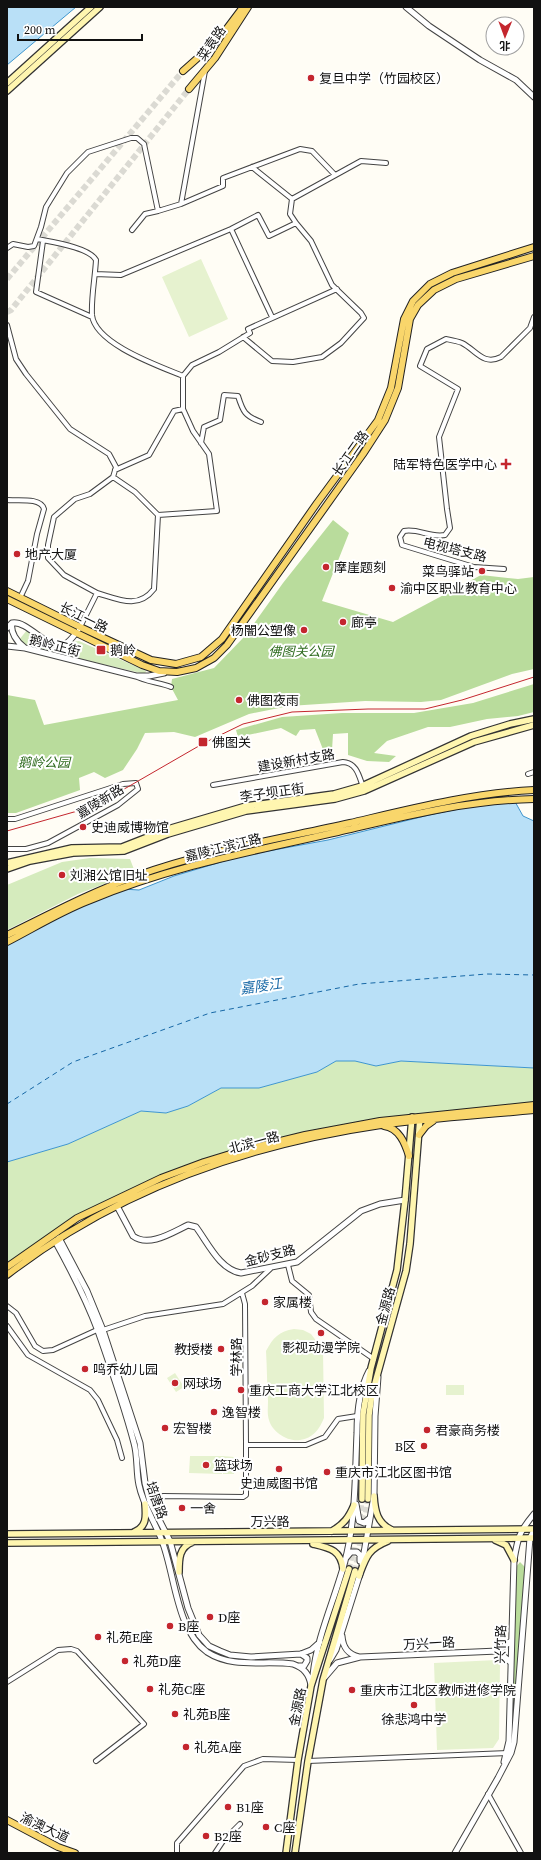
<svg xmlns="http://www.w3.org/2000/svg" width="541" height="1860" viewBox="0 0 541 1860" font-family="'Source Serif 4','Noto Sans SC',serif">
	<rect width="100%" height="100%" fill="#fffdf5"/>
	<path fill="#d5ebbd" d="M27 630C36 636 50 650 61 648 68 647 72 641 79 641L146 671 145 674 25 646 19 640Z
		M90 858 130 859 135 872 78 894 7 930V885L62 862Z
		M336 1061H355L376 1066 401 1061 534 1068V1103L381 1119 204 1160 76 1216 7 1264V1162L68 1144 141 1111 166 1113 188 1106 221 1088H259L317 1072Z"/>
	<path fill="#b9dc9c" d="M333 520 349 533 322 601 393 622 481 575 518 579 534 577V669L512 674 441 700 421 702 365 701 289 706 249 714 195 737 174 732 145 733 137 749 123 770 105 778 94 772 79 778 80 790 16 813H7V695L35 700 44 725 178 700 171 687 172 679 214 668 245 636 283 583Z
		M534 684V712L518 716 487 719 450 727H428L387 741 374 753 396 756 389 762 367 761 348 755V733L333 734 332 750 324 752 315 729 300 730 296 736 281 728 238 737 236 730 282 717 342 713H414L473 703Z
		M520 1562 525 1567 515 1710H511L516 1567Z"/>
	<path fill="#e6f2cf" d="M201 259 228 319 189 337 162 277Z
		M294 1329 303 1330 311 1334 323 1350 324 1418C319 1430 313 1438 300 1440 288 1442 272 1432 269 1420 267 1414 268 1407 268 1401 267 1384 267 1368 266 1351 273 1338 279 1331 294 1329Z
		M175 1373 184 1387 176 1392 167 1378Z
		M446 1385H464V1395H446Z
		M190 1456H223L222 1474 189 1473Z
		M223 1456 234 1457V1474H223Z
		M497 1660 500 1663 499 1739 493 1748 437 1750 434 1663Z"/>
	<path fill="#b9e0f7" stroke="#3f96cf" d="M7 7H76L7 65Z
		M513 798 523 816 534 821V1068L401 1061 376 1066 355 1061H336L317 1072 259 1088H221L188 1106 166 1113 141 1111 68 1144 7 1162V938L106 888 139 890 174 876 241 856 328 840 429 815Z"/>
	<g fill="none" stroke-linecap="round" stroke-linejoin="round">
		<path stroke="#1768a6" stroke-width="1" stroke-dasharray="5 4" stroke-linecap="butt" d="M7 1104 73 1062 210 1013 359 984 487 974 534 975"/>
		<path stroke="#dbdad3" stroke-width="5.5" stroke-dasharray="5.5 3" stroke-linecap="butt" d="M349 1569 359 1526 362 1499
			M355 1571 368 1499"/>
		<path stroke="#dbdad3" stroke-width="6" stroke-dasharray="6 3" stroke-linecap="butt" d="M7 279 183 71
			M7 312 11 310 189 89"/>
		<defs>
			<path id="minor" d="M252 167 292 199
				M181 204 205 71
				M231 229 272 317
				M132 230 145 214 158 211
				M37 239C51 242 89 247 96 260 95 278 91 298 92 315 95 344 159 366 183 376
				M43 241 36 292 92 317
				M7 248 13 244 28 247 34 246 41 227 46 207 67 173 88 152 131 138H137L144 144 158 211 181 204 223 186V178L300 149 312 151 335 175
				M95 274 121 275 231 229 258 215 269 236 296 223
				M7 325 16 359 26 374 70 429 109 454 116 467 113 477 90 494 75 499 54 517 48 545V558L64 575 97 593 79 629
				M243 337 272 361 293 362 322 357 341 343 364 318 361 313 332 285 311 241 296 223 290 214 292 199 361 161 386 163
				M201 443 204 427 220 420 224 395 238 396C243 412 245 416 261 422
				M115 470 149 455 174 411 183 409
				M113 477 135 492 158 515
				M7 500C17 501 41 497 44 509L37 534 28 581 20 598
				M504 569 474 567 402 545 400 537 404 531C418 528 430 538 445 535L450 528 447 509 439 437 458 389 420 366 427 349 446 339C451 340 457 341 462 343 476 350 483 366 501 357L530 328 534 317
				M97 593C118 599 138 610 154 589L158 515 217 511 209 454 193 431 183 409V376L192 365 219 352 250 333 248 329 337 289
				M136 676C142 681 162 683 171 687
				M528 774 534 772
				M213 785 343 762C357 763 359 776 363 787
				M7 819H15L123 784 136 783 138 789 118 805 48 843 26 849H7
				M288 1265 292 1281 309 1295 311 1312 316 1319 374 1359
				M242 1293 245 1304 246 1445H306L325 1437 338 1419 357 1416
				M7 1306 16 1313 35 1346 43 1351 53 1350 97 1330
				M7 1326 28 1355 90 1390 98 1400 117 1440 122 1458
				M103 1330 145 1316 223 1304 252 1286 270 1269
				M157 1499 163 1496 243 1497 246 1495V1445
				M7 1682 58 1650 71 1649 77 1651 144 1724 96 1761
				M308 1761 508 1753
				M488 1794 521 1853
				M177 1853V1843L244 1766 263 1759 298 1760
				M215 1853 223 1841 240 1824"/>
			<path id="tertiary" d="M406 7 429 26 480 60 516 80 534 97
				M12 623C10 632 17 642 24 647
				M7 628 12 623C29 620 50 654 65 644 69 642 73 637 76 633
				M7 646 25 648 136 676H149L164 673
				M117 1206 133 1236C149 1248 173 1232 188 1225L196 1227C208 1243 220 1270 241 1273L297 1262 361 1211 380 1204 405 1200
				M59 1238 87 1291 103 1330 140 1443 145 1483 150 1502 170 1541 188 1608 199 1635 209 1646 220 1651 230 1655 251 1657 301 1654 311 1650 320 1642
				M55 1241C71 1270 86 1299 98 1331 111 1368 124 1405 134 1443 138 1457 136 1472 139 1485 143 1505 155 1522 162 1541 175 1574 176 1630 207 1652 233 1669 264 1660 293 1664 304 1668 309 1674 311 1685
				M356 1504 359 1521 364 1523 370 1518
				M346 1558 351 1552H357L360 1555V1561
				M362 1564 374 1496 375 1416 378 1377
				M342 1636C343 1648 348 1654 359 1657
				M330 1660 336 1650 360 1574
				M510 1662 498 1651 511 1641
				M299 1666H304L307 1661V1658L301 1654
				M313 1675C317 1636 335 1599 345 1561 356 1519 355 1476 357 1433 357 1412 359 1390 369 1371
				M325 1677 337 1663 360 1657 498 1651
				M504 1762 509 1741 514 1560C518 1537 519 1532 534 1514
				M455 1853 498 1778 511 1753 514 1742 530 1538 534 1530"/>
			<path id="secondary" d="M7 83 91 7
				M7 91 100 7
				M7 863 72 848 122 847 168 829 246 806 334 794 362 786 471 736 510 724 534 719
				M7 869 30 861 73 853 124 851 168 834 246 811 335 799 364 791 474 742 534 725
				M374 1496C375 1511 377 1523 392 1530
				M362 1499 363 1414 371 1368 397 1270 405 1200 412 1117
				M368 1499 369 1415 372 1394 406 1271 410 1244 420 1117
				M332 1531C344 1524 349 1517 354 1505
				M134 1532C147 1527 146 1516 145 1504
				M7 1534 534 1529
				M495 1540 506 1545 514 1560
				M7 1543 534 1538
				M313 1544C330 1548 341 1550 343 1569
				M179 1572C179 1559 179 1547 193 1542
				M359 1576C366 1557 368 1549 388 1541
				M286 1853 298 1760 311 1686 349 1569
				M295 1853 308 1761 323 1680 355 1571"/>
			<path id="primary" d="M183 71 219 39 243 7
				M189 89 215 58 248 7
				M7 591 80 627 151 660 176 664 201 657 222 639 317 503 378 420 391 388 404 319 413 301 430 284 452 273 534 247
				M7 599 142 665 159 671 177 672 196 668 214 658 227 645 363 454 385 420 398 388 410 319 418 305 434 290 456 279 534 256
				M7 935C50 914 91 892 136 876 205 851 279 839 350 823 410 809 472 793 534 790
				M7 942C34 928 60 912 88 901 168 867 254 851 338 832 402 817 467 800 534 799
				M384 1126C399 1128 405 1143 409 1156
				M419 1135 426 1126 433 1121
				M7 1267 77 1218 161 1178 204 1162 243 1150 305 1135 380 1121 534 1105
				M7 1275C117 1190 244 1145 381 1125 431 1118 483 1115 534 1110
				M7 1820 58 1847 75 1853"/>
		</defs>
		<use href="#minor" stroke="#444" stroke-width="6"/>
		<use href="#tertiary" stroke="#444" stroke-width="7"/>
		<use href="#secondary" stroke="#333" stroke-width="8"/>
		<use href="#primary" stroke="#222" stroke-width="8"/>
		<use href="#minor" stroke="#fff" stroke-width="4"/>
		<use href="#tertiary" stroke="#fff" stroke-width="5"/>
		<use href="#secondary" stroke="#fff6b0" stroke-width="5.5"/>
		<use href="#primary" stroke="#f9d66b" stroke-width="6"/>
		<path stroke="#c4262e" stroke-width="1" d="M7 831 81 810 126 788 204 743 243 724 292 712 368 709H425L462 700 534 677"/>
	</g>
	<g fill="#c4262e" stroke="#fff" stroke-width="1.5">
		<circle cx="311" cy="78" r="4"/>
		<path d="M504 458h4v4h4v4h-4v4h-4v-4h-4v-4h4z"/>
		<circle cx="17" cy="554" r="4"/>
		<circle cx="326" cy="567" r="4"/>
		<circle cx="482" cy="571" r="4"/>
		<circle cx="392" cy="588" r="4"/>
		<circle cx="343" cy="622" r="4"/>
		<circle cx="304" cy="630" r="4"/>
		<rect x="96" y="645" width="10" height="10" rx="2"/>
		<circle cx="239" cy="700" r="4"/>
		<rect x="198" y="737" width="10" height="10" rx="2"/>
		<circle cx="83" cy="827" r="4"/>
		<circle cx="62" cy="875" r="4"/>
		<circle cx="265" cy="1302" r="4"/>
		<circle cx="321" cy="1333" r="4"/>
		<circle cx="221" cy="1349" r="4"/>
		<circle cx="85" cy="1369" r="4"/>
		<circle cx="175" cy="1383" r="4"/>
		<circle cx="241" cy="1390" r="4"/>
		<circle cx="214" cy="1412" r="4"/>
		<circle cx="165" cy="1428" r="4"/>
		<circle cx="427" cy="1430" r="4"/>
		<circle cx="424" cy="1446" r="4"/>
		<circle cx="206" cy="1465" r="4"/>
		<circle cx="279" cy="1469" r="4"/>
		<circle cx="327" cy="1472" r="4"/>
		<circle cx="182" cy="1508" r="4"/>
		<circle cx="210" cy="1617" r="4"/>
		<circle cx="170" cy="1626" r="4"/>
		<circle cx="98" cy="1637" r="4"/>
		<circle cx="125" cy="1661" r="4"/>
		<circle cx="150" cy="1689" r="4"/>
		<circle cx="352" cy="1690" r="4"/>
		<circle cx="414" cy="1705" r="4"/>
		<circle cx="175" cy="1714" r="4"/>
		<circle cx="186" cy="1747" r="4"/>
		<circle cx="228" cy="1807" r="4"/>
		<circle cx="266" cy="1827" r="4"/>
		<circle cx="206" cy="1836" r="4"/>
	</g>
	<g text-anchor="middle" stroke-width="4" stroke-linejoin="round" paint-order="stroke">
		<g font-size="13" fill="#111" stroke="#fff">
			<text transform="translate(211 43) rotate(-55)" y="5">菜袁路</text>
			<text transform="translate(350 453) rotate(-55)" y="5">长江二路</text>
			<text transform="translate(455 549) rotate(14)" y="5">电视塔支路</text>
			<text transform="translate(84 617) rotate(26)" y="5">长江一路</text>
			<text transform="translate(55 645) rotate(14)" y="5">鹅岭正街</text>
			<text transform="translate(296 760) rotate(-10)" y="5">建设新村支路</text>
			<text transform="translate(272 792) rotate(-8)" y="5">李子坝正街</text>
			<text transform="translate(100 801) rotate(-31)" y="5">嘉陵新路</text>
			<text transform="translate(223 847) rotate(-14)" y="5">嘉陵江滨江路</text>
			<text transform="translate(254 1142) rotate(-15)" y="5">北滨一路</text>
			<text transform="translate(270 1255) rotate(-14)" y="5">金砂支路</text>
			<text transform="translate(385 1306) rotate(-75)" y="5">金源路</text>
			<text transform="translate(236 1357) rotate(-90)" y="5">学林路</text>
			<text transform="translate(157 1500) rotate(70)" y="5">培唐路</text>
			<text x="270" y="1526">万兴路</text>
			<text transform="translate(429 1643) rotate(-3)" y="5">万兴一路</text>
			<text transform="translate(500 1644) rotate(-88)" y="5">兴竹路</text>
			<text transform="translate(297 1707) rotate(-79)" y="5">金源路</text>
			<text transform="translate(45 1827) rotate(25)" y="5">渝澳大道</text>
		</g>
		<g font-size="13" fill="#111" stroke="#fff" text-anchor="start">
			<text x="319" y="83">复旦中学（竹园校区）</text>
			<text x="497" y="469" text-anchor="end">陆军特色医学中心</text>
			<text x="25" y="559">地产大厦</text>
			<text x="334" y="572">摩崖题刻</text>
			<text x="474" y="576" text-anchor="end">菜鸟驿站</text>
			<text x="400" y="593">渝中区职业教育中心</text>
			<text x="351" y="627">廊亭</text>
			<text x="296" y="635" text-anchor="end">杨闇公塑像</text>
			<text x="110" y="655">鹅岭</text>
			<text x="247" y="705">佛图夜雨</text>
			<text x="212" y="747">佛图关</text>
			<text x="91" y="832">史迪威博物馆</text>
			<text x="70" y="880">刘湘公馆旧址</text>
			<text x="273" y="1307">家属楼</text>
			<text x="321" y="1352" text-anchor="middle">影视动漫学院</text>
			<text x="213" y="1354" text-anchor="end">教授楼</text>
			<text x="93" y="1374">鸣乔幼儿园</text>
			<text x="183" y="1388">网球场</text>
			<text x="249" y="1395">重庆工商大学江北校区</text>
			<text x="222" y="1417">逸智楼</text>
			<text x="173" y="1433">宏智楼</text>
			<text x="435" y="1435">君豪商务楼</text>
			<text x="416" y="1451" text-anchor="end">B区</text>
			<text x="214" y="1470">篮球场</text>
			<text x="335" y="1477">重庆市江北区图书馆</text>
			<text x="279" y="1488" text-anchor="middle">史迪威图书馆</text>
			<text x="190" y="1513">一舍</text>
			<text x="218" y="1622">D座</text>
			<text x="178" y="1631">B座</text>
			<text x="106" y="1642">礼苑E座</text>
			<text x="133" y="1666">礼苑D座</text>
			<text x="158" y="1694">礼苑C座</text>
			<text x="360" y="1695">重庆市江北区教师进修学院</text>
			<text x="183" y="1719">礼苑B座</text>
			<text x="414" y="1724" text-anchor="middle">徐悲鸿中学</text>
			<text x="194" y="1752">礼苑A座</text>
			<text x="236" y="1812">B1座</text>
			<text x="274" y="1832">C座</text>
			<text x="214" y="1841">B2座</text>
		</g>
		<g font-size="13" font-style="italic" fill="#2f6b1f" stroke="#fff">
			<text x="301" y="656">佛图关公园</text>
			<text x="44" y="767">鹅岭公园</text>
		</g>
		<g font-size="14" font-style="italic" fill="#1768a6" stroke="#fff">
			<text transform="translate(261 986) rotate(-8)" y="5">嘉陵江</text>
		</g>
	</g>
	<rect width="541" height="1860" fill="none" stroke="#111111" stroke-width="16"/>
	<g transform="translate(505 36) rotate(181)"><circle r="19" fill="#ffffff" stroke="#a0a0a0"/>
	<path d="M0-3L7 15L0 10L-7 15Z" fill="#c4262e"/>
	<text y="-6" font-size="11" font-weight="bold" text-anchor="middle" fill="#111111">北</text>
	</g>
	<path d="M18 34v6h124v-6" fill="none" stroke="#111111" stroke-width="2"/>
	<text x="24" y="34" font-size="12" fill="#111111" stroke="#ffffff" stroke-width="3" paint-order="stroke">200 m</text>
</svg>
